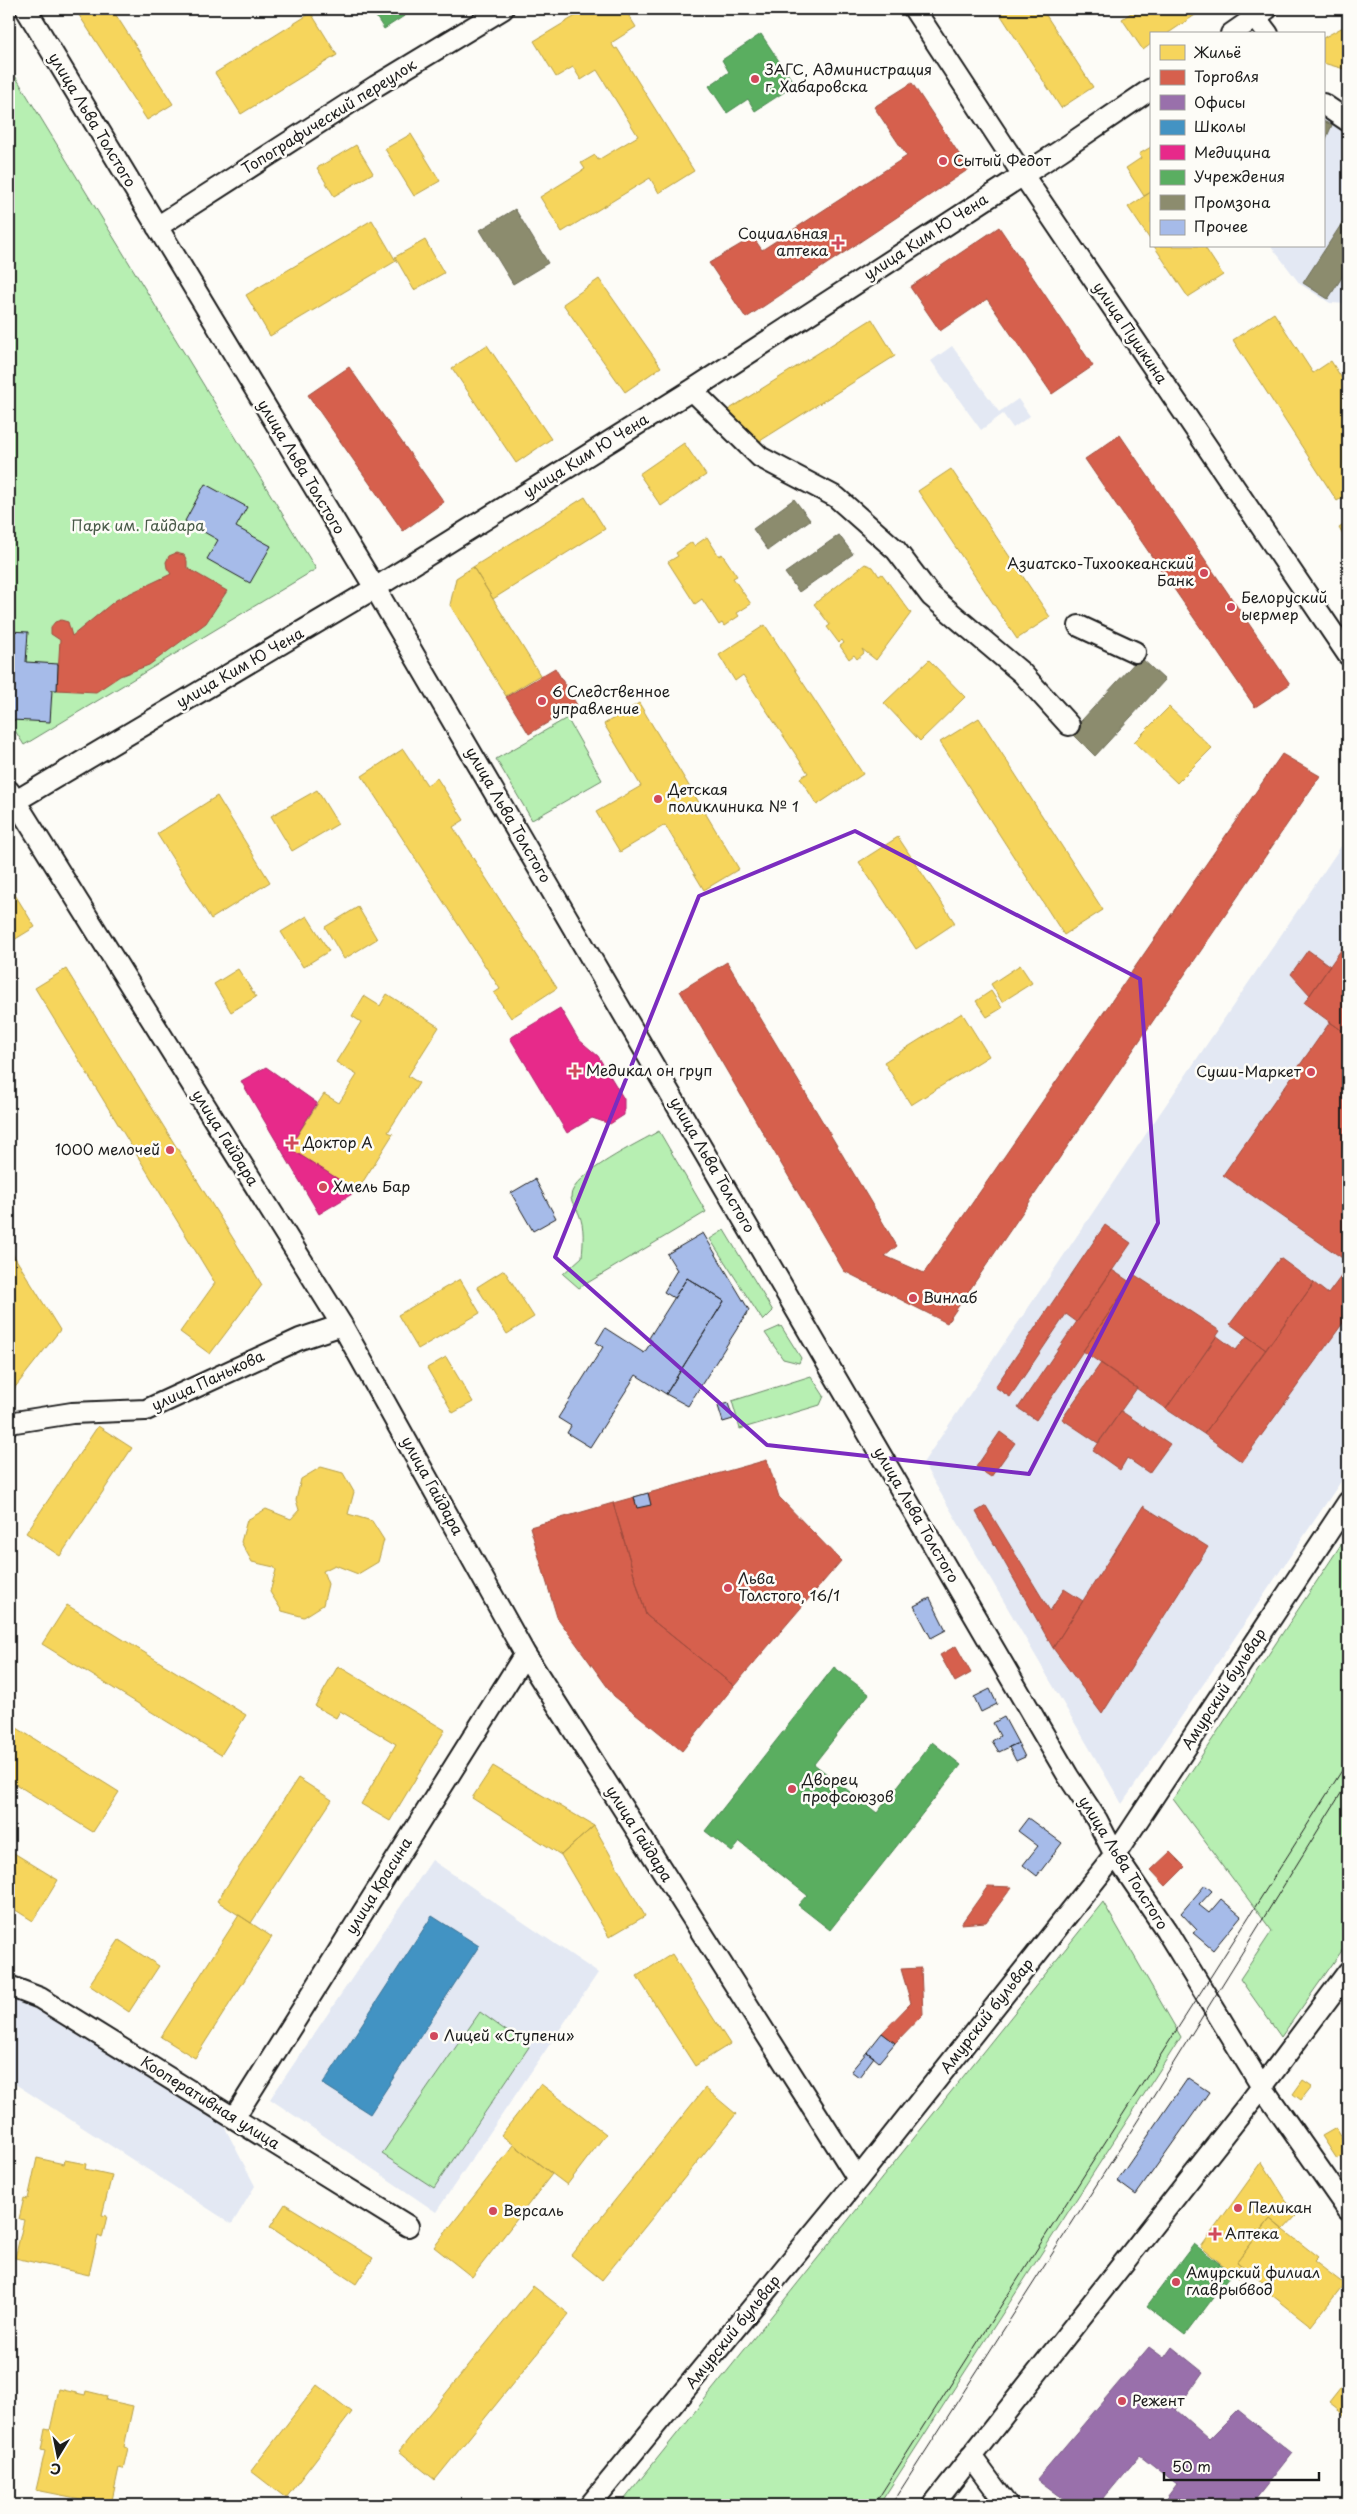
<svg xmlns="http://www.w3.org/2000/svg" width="1357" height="2514" viewBox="0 0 1357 2514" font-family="'Playpen Sans',sans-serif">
	<rect width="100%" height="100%" fill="#fdfcf7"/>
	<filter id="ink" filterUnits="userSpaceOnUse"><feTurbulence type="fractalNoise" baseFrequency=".02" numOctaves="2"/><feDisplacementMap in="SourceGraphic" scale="10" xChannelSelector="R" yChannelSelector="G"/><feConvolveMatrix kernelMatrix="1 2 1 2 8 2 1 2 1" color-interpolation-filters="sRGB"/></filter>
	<g filter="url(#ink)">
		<path fill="#e3e8f3" d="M1323 108 1348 132V304L1330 303 1300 284 1271 246H1323Z
			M952 346 999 412 1018 399 1030 416 1013 428 1003 414 981 430 931 361Z
			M1348 836V1471L1122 1804 923 1463Z
			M432 1860 598 1973 436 2212 270 2099Z
			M9 1991 31 1999 222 2122 255 2186 232 2224 9 2080Z"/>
		<path fill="#b7efb2" stroke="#6a8667" d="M9 66 316 569 24 745 9 721Z
			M567 718 602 780 532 820 496 759Z
			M659 1131 706 1212 579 1288 563 1274 582 1257C583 1242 585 1228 579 1214 577 1209 571 1202 571 1197 570 1175 642 1141 659 1131Z
			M724 1230 773 1311 763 1321 710 1239Z
			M781 1326 801 1358 799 1363 783 1359 765 1333Z
			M811 1376 824 1396 820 1405 740 1429 732 1401Z
			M1348 1534V1942L1281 2037 1240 1979 1272 1931 1173 1799Z
			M1103 1902 1181 2037 879 2505H620Z
			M480 2012 529 2047 434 2188 382 2154Z"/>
		<path fill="#f6d55c" stroke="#b59e49" d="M75 9H112L173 104 147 120Z
			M587 9H628L626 11 636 27 611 43 615 49 617 48 694 171 659 193 650 178 562 232 540 197 585 169 581 163 595 155 598 160 638 136 597 70 581 80 573 67 556 77 534 41Z
			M1008 9H1042L1093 87 1061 108 1000 14Z
			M1137 9H1204L1167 34H1151V44L1143 50 1122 19Z
			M311 13 337 55 241 114 215 73Z
			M1345 26 1348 32V70L1323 63V38Z
			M411 134 440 181 414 196 385 149Z
			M356 145 373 173 334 196 317 168Z
			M1151 147V192L1144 196 1126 168 1141 158 1139 154Z
			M1151 192V241L1128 207Z
			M372 220 396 261 270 336 246 295Z
			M425 240 444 273 414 290 395 257Z
			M1154 246H1204L1223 275 1188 297Z
			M599 279 661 367 625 392 563 304Z
			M1274 313 1313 373 1331 361 1348 388V494L1337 501 1233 340Z
			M872 319 895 356 752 446 728 410Z
			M487 345 551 439 516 463 452 368Z
			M684 443 706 475 661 506 639 474Z
			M951 469 1050 617 1017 639 918 491Z
			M585 497 605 529 493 599 473 567Z
			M1348 522V544L1339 528Z
			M707 537 719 556 722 554 737 576 733 578 751 604 737 613 739 616 724 626 722 623 719 625 702 599 695 604 668 562 678 556 676 553 692 542 694 546Z
			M865 564 873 567 879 576 882 574 911 613 876 660 862 649 864 653 857 659 854 655 849 659 840 646 844 643 842 640 839 643 827 627 830 625 814 604Z
			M473 567 540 675 506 696 450 605 456 578Z
			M765 625 863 774 817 805 800 778 808 773 743 675 735 681 719 655Z
			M929 660 965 697 920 741 884 703Z
			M639 703 739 869 704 890 665 825 620 852 596 812 641 786 604 724Z
			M1169 707 1212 748 1177 783 1134 742Z
			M979 718 1103 910 1064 935 940 742Z
			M403 749 427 785 437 778 464 820 453 827 557 988 511 1018 494 993 500 989 362 776Z
			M317 790 338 824 292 851 271 816Z
			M217 796 270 882 211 919 157 834Z
			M898 837 955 923 916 949 859 862Z
			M9 885 35 927 9 943Z
			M358 907 377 939 344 959 325 927Z
			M307 916 329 951 303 967 281 932Z
			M1020 965 1032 983 1002 1002 991 984Z
			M66 969 262 1285 210 1354 180 1332 215 1283 35 988Z
			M238 969 256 997 231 1012 214 984Z
			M991 991 1002 1008 987 1017 976 1001Z
			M387 994 439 1027 408 1076 419 1083 388 1132 393 1134 357 1191 289 1148 324 1094 339 1103 357 1075 336 1062 361 1022 352 1016 364 996 380 1006Z
			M962 1013 989 1056 911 1105 884 1062Z
			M9 1248 60 1330 9 1395 10 1330Z
			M504 1270 534 1317 507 1334 477 1287Z
			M460 1279 480 1313 418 1349 398 1315Z
			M446 1357 473 1402 453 1413 427 1368Z
			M98 1426 132 1448 60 1556 26 1533Z
			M321 1467 343 1473 354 1492 348 1514 372 1521 384 1540 378 1562 358 1574 335 1565 323 1571 328 1584 323 1605 304 1617 282 1611 270 1592 276 1570 274 1567 252 1562 241 1542 247 1520 266 1509 291 1519 299 1510 296 1500 301 1479Z
			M67 1605 246 1715 221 1755 42 1644Z
			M338 1666 445 1730 390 1821 361 1804 396 1744 340 1711 336 1718 315 1706Z
			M9 1723 119 1792 93 1832 9 1780Z
			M493 1766 594 1826 561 1855 472 1798Z
			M298 1778 332 1800 251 1923 217 1901Z
			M594 1826 645 1916 609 1937 561 1855Z
			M9 1850 58 1880 33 1921 9 1906Z
			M239 1915 272 1937 195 2058 161 2037Z
			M119 1940 159 1966 129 2012 89 1985Z
			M672 1954 730 2044 695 2066 637 1976Z
			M1348 2055V2094L1345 2068Z
			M1303 2080 1312 2086 1301 2100 1293 2094Z
			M541 2084 606 2134 567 2185 501 2135Z
			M705 2088 736 2114 602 2280 571 2255Z
			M1336 2128 1348 2148V2152L1337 2159 1322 2136Z
			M514 2145 552 2174 472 2277 434 2247Z
			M37 2158 64 2164 65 2160 86 2164 85 2169 112 2175 102 2215 107 2216 102 2238 98 2236 89 2275 15 2258 24 2220 19 2219 24 2198 28 2199Z
			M1262 2162 1296 2216 1283 2230 1270 2219 1237 2262 1247 2270 1240 2279 1201 2247Z
			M285 2204 373 2258 356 2284 270 2227Z
			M1270 2219 1318 2257 1314 2261 1344 2284 1311 2326 1263 2288 1266 2284 1237 2262Z
			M533 2286 569 2314 435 2480 399 2451Z
			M1348 2379V2418L1329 2403Z
			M317 2385 352 2412 286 2498 251 2471Z
			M59 2389 85 2395 86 2391 107 2396 106 2400 133 2406 124 2447 128 2448 123 2469 119 2468 111 2505 36 2490 45 2451 41 2450 45 2429 50 2430Z"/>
		<path fill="#d6604d" stroke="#9e4c3e" d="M912 83 969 169 746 318 709 263 753 237 762 250 907 156 874 107Z
			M999 227 1093 366 1052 394 987 299 940 331 910 287Z
			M349 367 444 502 403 531 308 395Z
			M1120 435 1290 684 1255 707 1085 459Z
			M176 553 184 555 187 561V568L227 591 206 623 149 665 120 676 96 692 57 690 60 640 51 634V627L55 622 61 620 68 622 72 636 116 600 171 574 167 568 166 562 169 556Z
			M555 668 577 705 529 734 506 697Z
			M1282 754 1320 776 947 1323 844 1271 680 991 727 962 897 1246 885 1256 924 1273Z
			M1348 940V1035L1304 1003Z
			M1308 950 1330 966 1310 995 1291 974Z
			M1330 1022 1348 1035V1262L1223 1175Z
			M1105 1225 1131 1243 1077 1322 1066 1314 1010 1397 995 1387Z
			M1280 1258 1314 1283 1266 1350 1230 1324Z
			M1348 1267V1316L1242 1462 1204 1434 1314 1283 1328 1294Z
			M1112 1270 1130 1282 1036 1420 1018 1408Z
			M1135 1275 1220 1331 1166 1409 1083 1351Z
			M1217 1336 1236 1350 1247 1336 1266 1350 1204 1434 1166 1409Z
			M1101 1363 1137 1388 1098 1443 1062 1419Z
			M1121 1411 1170 1444 1149 1473 1127 1458 1120 1470 1093 1451Z
			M1000 1432 1015 1443 991 1477 976 1467Z
			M767 1460 779 1497 841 1561 734 1686 646 1615 613 1503Z
			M613 1503 646 1615 734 1686 682 1751 614 1696 557 1617 530 1527Z
			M986 1506 1050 1611 1064 1589 1083 1601 1053 1648 976 1512Z
			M1143 1506 1208 1547 1102 1714 1053 1648Z
			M956 1646 971 1673 955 1682 940 1655Z
			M1170 1852 1185 1867 1166 1886 1151 1870Z
			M988 1886 1012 1887 986 1922 961 1924Z
			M921 1968 923 2014 895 2043 882 2033 911 2003 901 1969Z"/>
		<path fill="#9970ab" stroke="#745780" d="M1149 2347 1164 2358 1172 2347 1203 2372 1176 2410 1209 2439 1238 2410 1292 2453 1251 2505H1161L1177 2484 1140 2455 1098 2505H1072L1037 2479Z"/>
		<path fill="#4393c3" stroke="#376f91" d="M432 1916 479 1946 370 2114 323 2084Z"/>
		<path fill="#e7298a" stroke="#aa2569" d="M560 1008 578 1039 598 1056 624 1099V1115L610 1124 592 1118 567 1133 510 1038Z
			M266 1067 317 1103 289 1148 357 1191 319 1214 241 1081Z"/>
		<path fill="#5aae61" stroke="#47824c" d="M371 9H415L384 29Z
			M761 34 795 85 755 111 748 99 727 113 709 86 729 72 722 60Z
			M834 1667 869 1694 814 1764 877 1813 932 1742 961 1765 830 1930 798 1905 807 1895 740 1842 732 1852 705 1831Z
			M1194 2244 1232 2273 1185 2335 1147 2306Z"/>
		<path fill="#8c8c6e" stroke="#6a6a55" d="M1323 121 1332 125 1323 146Z
			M515 209 548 263 513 284 480 230Z
			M1348 214V268L1328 299 1303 283Z
			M794 499 810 520 768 550 753 529Z
			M839 535 853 554 799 592 785 573Z
			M1140 657 1165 680 1095 756 1071 732Z"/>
		<path fill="#a6bbe9" stroke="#1c1c1c" d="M205 484 247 507 236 527 271 546 250 583 207 559 218 540 185 521Z
			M9 631 28 632 26 662 58 664 57 690H52L50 722 12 720 9 715Z
			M535 1179 556 1218 533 1231 511 1193Z
			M703 1233 749 1310 688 1406 666 1394 724 1301 687 1278 674 1298 664 1292 677 1270 667 1254Z
			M687 1278 724 1301 666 1394 636 1375 590 1447 567 1433 571 1426 558 1418 603 1347 596 1343 605 1328 644 1353 652 1341 649 1338Z
			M728 1403 733 1419 723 1422 718 1406Z
			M648 1493 651 1505 637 1508 634 1497Z
			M930 1598 946 1630 931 1638 914 1606Z
			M990 1689 997 1704 981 1712 974 1697Z
			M1004 1717 1018 1743 999 1752 992 1741 1000 1736 993 1723Z
			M1018 1743 1025 1757 1016 1761 1009 1747Z
			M1028 1818 1062 1843 1037 1876 1023 1865 1038 1846 1018 1831Z
			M1205 1885 1212 1891 1199 1905 1209 1913 1221 1899 1241 1916 1213 1950 1193 1933 1197 1930 1181 1913Z
			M882 2033 895 2043 879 2062 867 2052Z
			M867 2052 874 2057 859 2077 851 2071Z
			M1188 2078 1209 2092 1136 2195 1117 2181Z"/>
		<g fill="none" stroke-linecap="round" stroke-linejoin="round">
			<defs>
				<path id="minor" d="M26 9 375 588 1068 1776 1097 1820 1115 1855 1166 1930 1262 2087 1348 2210
					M914 9 1023 175 1348 655
					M1255 17 1268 34
					M1231 34 1267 9
					M1323 104 1348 121
					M157 227 376 86 503 9
					M692 390 760 457 836 497 896 550 931 596 1022 673 1069 725
					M1079 626 1135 652
					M9 791 342 1325 525 1654 858 2179
					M9 805 375 588 692 390 1060 151 1151 89
					M9 1423 72 1413 146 1410 300 1339 342 1325
					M9 1986 40 1998 408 2226
					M234 2118 525 1654
					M971 2456 1007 2505
					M590 2505 858 2179 1115 1855 1348 1502
					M933 2505 1262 2087 1348 1972"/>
			</defs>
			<use href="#minor" stroke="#1c1c1c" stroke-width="24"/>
			<use href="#minor" stroke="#fdfcf7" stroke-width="20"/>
			<path stroke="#1c1c1c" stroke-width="1" d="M874 2505 1348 1761
				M891 2505 1140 2117 1348 1782"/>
		</g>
	</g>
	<path fill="none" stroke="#7b2cbf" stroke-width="4" stroke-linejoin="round" d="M855 831 1140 979 1158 1223 1029 1474 767 1445 555 1257 699 896Z"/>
	<g fill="#d1495b" stroke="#fdfcf7" stroke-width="2">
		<circle cx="755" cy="79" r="5"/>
		<circle cx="943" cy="161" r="5"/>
		<path d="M835.5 235.5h5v5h5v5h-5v5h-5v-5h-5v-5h5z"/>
		<circle cx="1204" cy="573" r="5"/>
		<circle cx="1231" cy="607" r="5"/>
		<circle cx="542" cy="701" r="5"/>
		<circle cx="658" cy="799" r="5"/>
		<path d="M572.5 1063.5h5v5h5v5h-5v5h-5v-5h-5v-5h5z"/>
		<circle cx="1311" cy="1072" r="5"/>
		<path d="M289.5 1135.5h5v5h5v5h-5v5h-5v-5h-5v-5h5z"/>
		<circle cx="170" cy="1150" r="5"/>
		<circle cx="323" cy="1187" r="5"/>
		<circle cx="913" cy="1298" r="5"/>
		<circle cx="728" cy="1588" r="5"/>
		<circle cx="792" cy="1789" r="5"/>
		<circle cx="434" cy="2036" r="5"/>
		<circle cx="1238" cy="2208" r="5"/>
		<circle cx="493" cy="2211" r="5"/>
		<path d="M1212.5 2226.5h5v5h5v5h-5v5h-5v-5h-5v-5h5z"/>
		<circle cx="1176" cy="2282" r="5"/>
		<circle cx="1122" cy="2401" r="5"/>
	</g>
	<g text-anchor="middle" stroke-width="5" stroke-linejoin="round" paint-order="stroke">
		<g font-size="15" fill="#1c1c1c" stroke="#fdfcf7" text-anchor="start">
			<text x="765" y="75">ЗАГС, Администрация<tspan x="765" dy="17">г. Хабаровска</tspan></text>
			<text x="953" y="166">Сытый Федот</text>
			<text x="828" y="239" text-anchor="end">Социальная<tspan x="828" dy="17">аптека</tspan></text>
			<text x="1194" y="569" text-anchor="end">Азиатско-Тихоокеанский<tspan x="1194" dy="17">Банк</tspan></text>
			<text x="1241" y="603">Белоруский<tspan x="1241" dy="17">ыермер</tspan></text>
			<text x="552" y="697">6 Следственное<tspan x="552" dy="17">управление</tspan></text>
			<text x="668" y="795">Детская<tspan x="668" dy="17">поликлиника № 1</tspan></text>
			<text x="586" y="1076">Медикал он груп</text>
			<text x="1301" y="1077" text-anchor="end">Суши-Маркет</text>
			<text x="303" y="1148">Доктор А</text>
			<text x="160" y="1155" text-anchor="end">1000 мелочей</text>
			<text x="333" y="1192">Хмель Бар</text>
			<text x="923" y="1303">Винлаб</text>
			<text x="738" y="1584">Льва<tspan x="738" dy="17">Толстого, 16/1</tspan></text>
			<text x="802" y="1785">Дворец<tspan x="802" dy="17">профсоюзов</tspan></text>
			<text x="444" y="2041">Лицей «Ступени»</text>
			<text x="1248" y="2213">Пеликан</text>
			<text x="503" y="2216">Версаль</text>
			<text x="1225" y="2239">Аптека</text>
			<text x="1186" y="2278">Амурский филиал<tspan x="1186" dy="17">главрыбвод</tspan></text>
			<text x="1132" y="2406">Режент</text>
		</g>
		<g font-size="15" fill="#1c1c1c" stroke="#fdfcf7">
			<text transform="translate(329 117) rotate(-32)" y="5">Топографический переулок</text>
			<text transform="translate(92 120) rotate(59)" y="5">улица Льва Толстого</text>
			<text transform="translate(926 237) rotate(-33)" y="5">улица Ким Ю Чена</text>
			<text transform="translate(1130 333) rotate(56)" y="5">улица Пушкина</text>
			<text transform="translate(586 456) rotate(-32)" y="5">улица Ким Ю Чена</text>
			<text transform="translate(301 467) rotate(59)" y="5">улица Льва Толстого</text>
			<text transform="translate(240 668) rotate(-30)" y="5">улица Ким Ю Чена</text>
			<text transform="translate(508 815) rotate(60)" y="5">улица Льва Толстого</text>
			<text transform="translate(225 1138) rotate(58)" y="5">улица Гайдара</text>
			<text transform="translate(712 1165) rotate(60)" y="5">улица Льва Толстого</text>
			<text transform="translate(208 1381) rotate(-25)" y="5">улица Панькова</text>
			<text transform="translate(432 1486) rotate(61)" y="5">улица Гайдара</text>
			<text transform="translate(916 1515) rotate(60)" y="5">улица Льва Толстого</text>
			<text transform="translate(1224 1689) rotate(-57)" y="5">Амурский бульвар</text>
			<text transform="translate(639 1834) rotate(58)" y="5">улица Гайдара</text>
			<text transform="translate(1123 1863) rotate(58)" y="5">улица Льва Толстого</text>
			<text transform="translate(379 1886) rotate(-58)" y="5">улица Красина</text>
			<text transform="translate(987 2016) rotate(-52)" y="5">Амурский бульвар</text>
			<text transform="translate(210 2103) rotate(32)" y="5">Кооперативная улица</text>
			<text transform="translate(733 2332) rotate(-51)" y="5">Амурский бульвар</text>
		</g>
		<g font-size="15" fill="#4a5b49" stroke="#fdfcf7">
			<text x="138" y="531">Парк им. Гайдара</text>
		</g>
	</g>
	<rect width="1357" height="2514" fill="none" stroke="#fdfcf7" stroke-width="30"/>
	<rect x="15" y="15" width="1327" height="2484" fill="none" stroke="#1c1c1c" stroke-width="2" filter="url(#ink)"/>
	<rect x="1150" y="32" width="175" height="215" fill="#fdfcf7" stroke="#a3a29f"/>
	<rect x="1160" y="45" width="25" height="15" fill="#f6d55c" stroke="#a3a29f"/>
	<text x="1194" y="58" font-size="15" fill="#1c1c1c">Жильё</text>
	<rect x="1160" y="70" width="25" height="15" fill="#d6604d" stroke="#a3a29f"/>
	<text x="1194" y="82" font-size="15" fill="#1c1c1c">Торговля</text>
	<rect x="1160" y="95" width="25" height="15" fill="#9970ab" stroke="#a3a29f"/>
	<text x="1194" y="108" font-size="15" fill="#1c1c1c">Офисы</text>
	<rect x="1160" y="120" width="25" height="15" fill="#4393c3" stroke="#a3a29f"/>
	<text x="1194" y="132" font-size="15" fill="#1c1c1c">Школы</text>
	<rect x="1160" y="145" width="25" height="15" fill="#e7298a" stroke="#a3a29f"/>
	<text x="1194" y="158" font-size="15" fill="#1c1c1c">Медицина</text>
	<rect x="1160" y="170" width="25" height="15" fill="#5aae61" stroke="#a3a29f"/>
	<text x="1194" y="182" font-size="15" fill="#1c1c1c">Учреждения</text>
	<rect x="1160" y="195" width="25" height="15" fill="#8c8c6e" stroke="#a3a29f"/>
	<text x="1194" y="208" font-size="15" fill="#1c1c1c">Промзона</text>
	<rect x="1160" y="220" width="25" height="15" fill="#a6bbe9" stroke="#a3a29f"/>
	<text x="1194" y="232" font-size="15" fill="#1c1c1c">Прочее</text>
	<g transform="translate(58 2456) rotate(190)" stroke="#fdfcf7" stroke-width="4" paint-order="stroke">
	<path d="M0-4L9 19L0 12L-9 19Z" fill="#1c1c1c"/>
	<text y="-8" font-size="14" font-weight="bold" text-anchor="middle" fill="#1c1c1c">С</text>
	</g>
	<path d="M1164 2472v8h155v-8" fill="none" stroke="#1c1c1c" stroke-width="2.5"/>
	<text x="1172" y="2472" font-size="15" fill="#1c1c1c" stroke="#fdfcf7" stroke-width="4" paint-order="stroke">50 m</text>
</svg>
